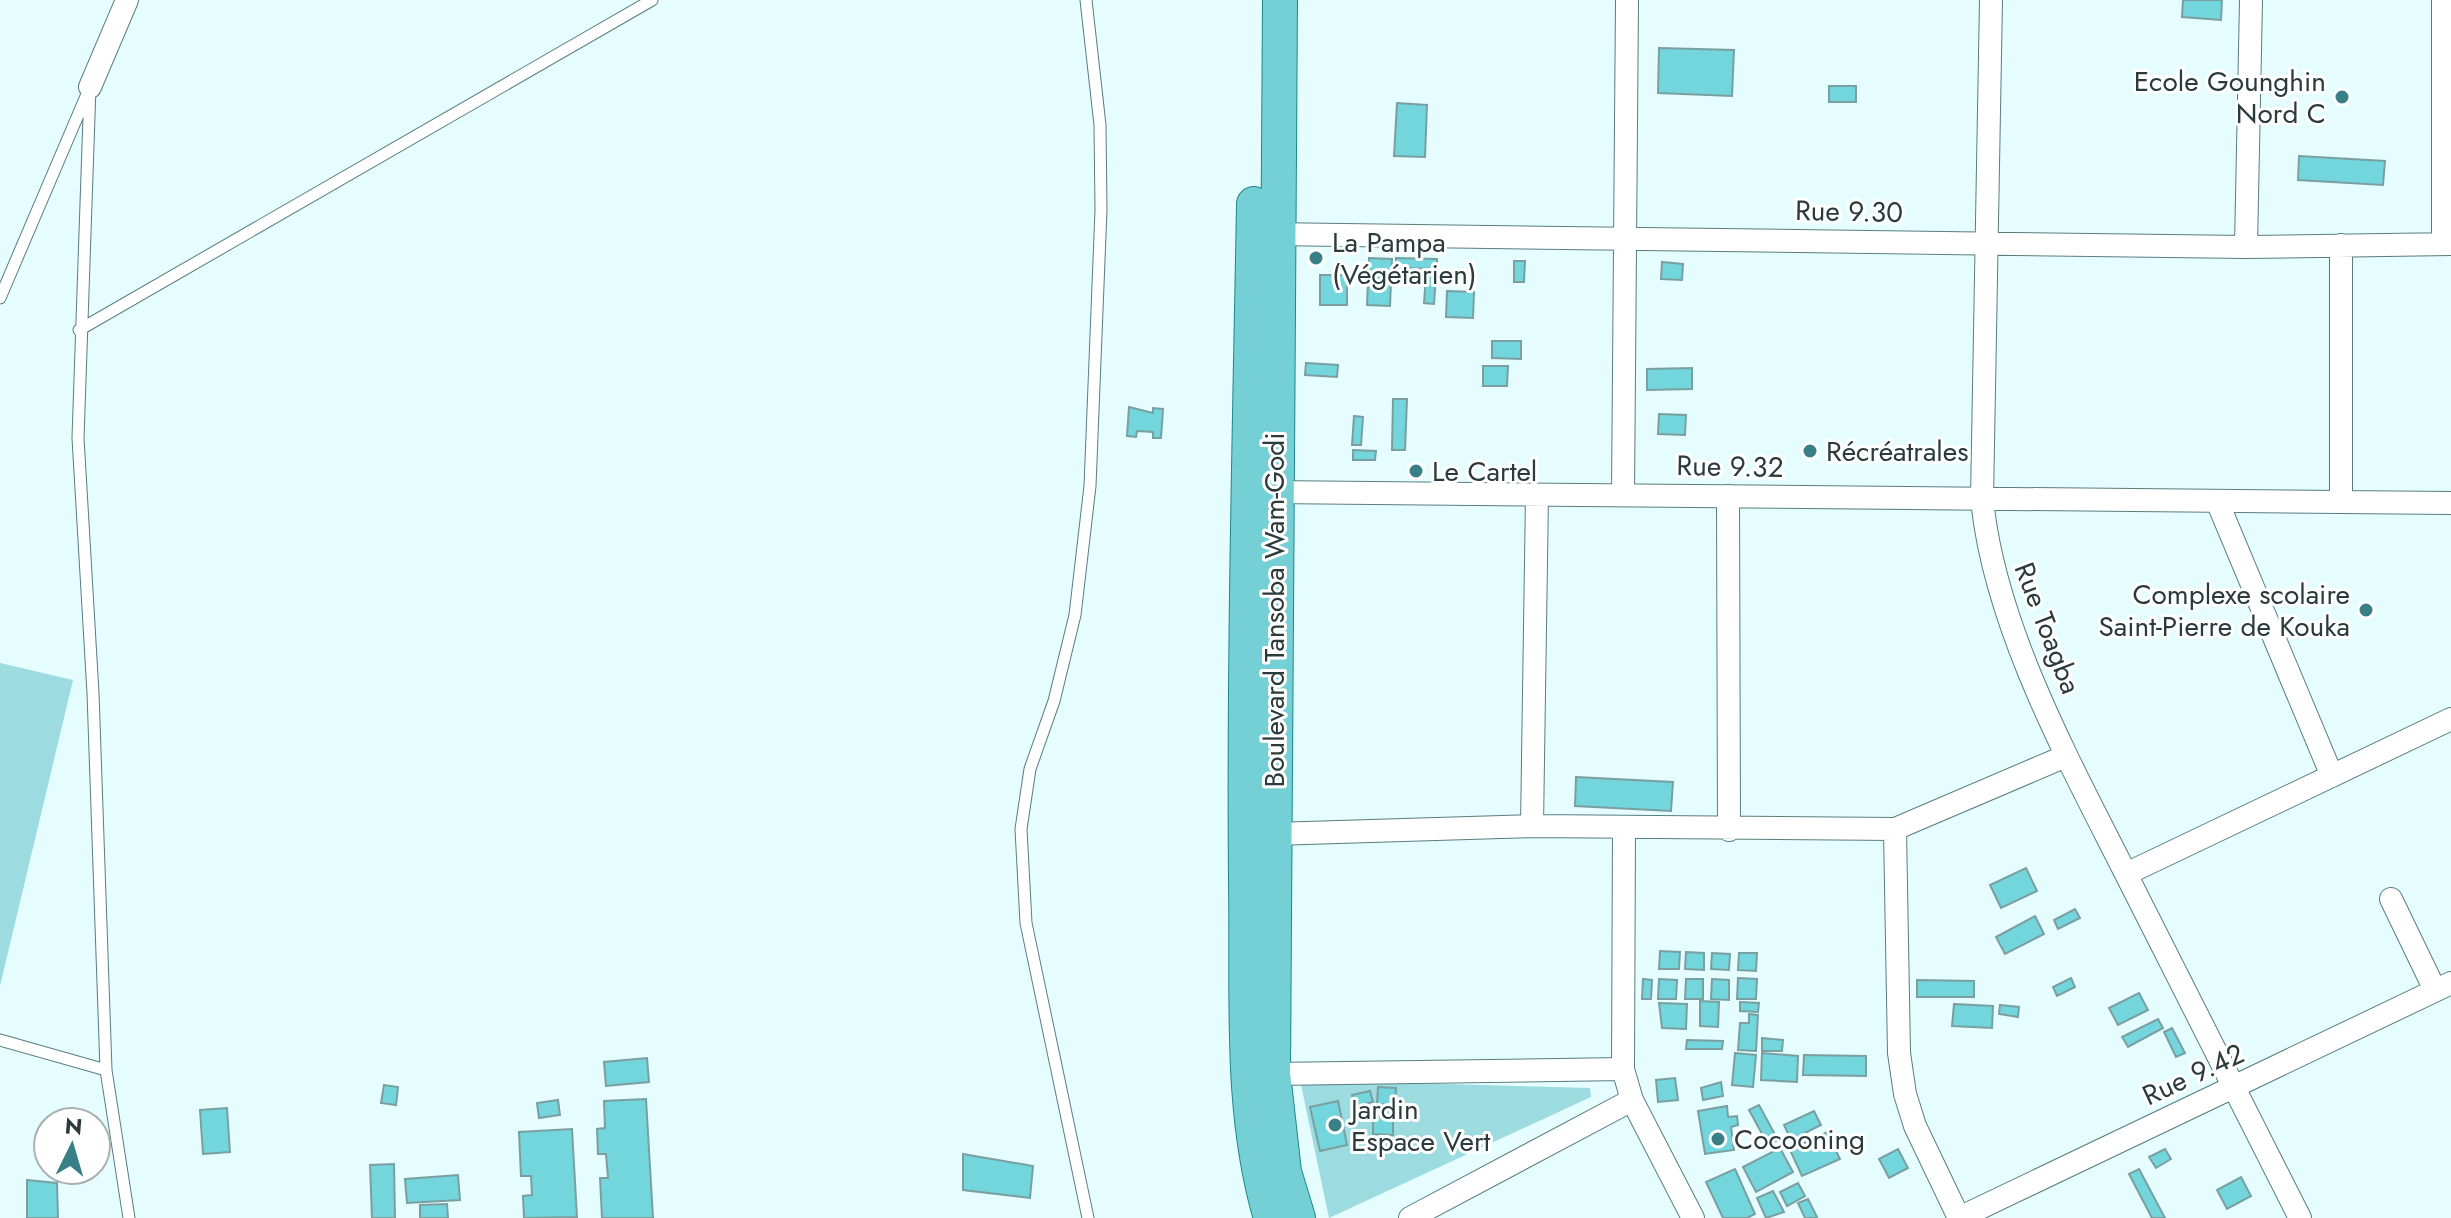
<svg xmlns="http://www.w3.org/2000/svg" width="2451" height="1218" viewBox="0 0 2451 1218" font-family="Jost,sans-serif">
	<rect width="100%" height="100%" fill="#e5fdfe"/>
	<path fill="#9cdbdf" d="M0 663 73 680 0 986Z
		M1300 1080 1590 1088 1591 1097 1329 1218Z"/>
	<path fill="#72d6dc" stroke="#7a9fa1" stroke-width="2" d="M2183 0H2222L2221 20 2182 17Z
		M1659 48 1734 50 1732 96 1658 93Z
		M1829 86H1856V102H1829Z
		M1397 103 1427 105 1425 157 1394 156Z
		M2299 156 2385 161 2383 185 2298 180Z
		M1369 258 1392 259 1390 306 1367 305Z
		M1396 258 1437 259V269L1396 268Z
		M1514 261H1525L1524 282H1514Z
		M1662 262 1683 264 1682 280 1661 279Z
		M1320 275H1347V305H1320Z
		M1426 276 1436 277 1434 304 1424 303Z
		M1447 291 1474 292 1473 318 1446 317Z
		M1492 341H1521V359L1492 358Z
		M1306 363 1338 365 1337 377 1305 375Z
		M1483 366H1508L1507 386H1483Z
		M1692 368V389L1647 390V369Z
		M1393 399H1407L1405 450H1392Z
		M1129 407 1153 413V408L1163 409 1161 438H1153V432L1137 431 1136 437 1127 436Z
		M1659 414 1686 415 1685 435 1658 434Z
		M1354 416 1363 417 1361 445H1352Z
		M1353 450 1376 451 1375 460H1353Z
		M1576 777 1673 782 1671 811 1575 806Z
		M2026 868 2037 891 2001 908 1990 885Z
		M2075 909 2080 918 2058 929 2054 920Z
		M2035 916 2044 934 2005 954 1996 937Z
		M1660 951 1680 952 1679 969H1659Z
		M1686 952 1704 953V970L1685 969Z
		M1712 953 1730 954 1729 970 1711 969Z
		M1739 953H1757L1756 971 1738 970Z
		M1738 978 1757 979 1756 999H1737Z
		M2071 978 2075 987 2057 996 2053 987Z
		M1643 979 1652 980 1651 999H1642Z
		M1659 979 1677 980 1676 999H1658Z
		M1686 979H1703V999H1685Z
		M1712 979 1729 980V1000L1711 999Z
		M1917 980 1974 981V997H1917Z
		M2139 993 2148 1010 2118 1025 2109 1008Z
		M1700 1001 1719 1002 1718 1027 1700 1026Z
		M1740 1002 1759 1003 1758 1012 1740 1011Z
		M1659 1003 1687 1004 1686 1029 1662 1028Z
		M1954 1004 1993 1006 1992 1028 1952 1026Z
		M2000 1005 2019 1007 2018 1017 1999 1014Z
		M1749 1014 1758 1015 1756 1051 1738 1050 1740 1023H1749Z
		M2158 1019 2163 1028 2128 1047 2122 1037Z
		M2172 1028 2185 1053 2176 1057 2164 1032Z
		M1762 1038 1783 1040 1782 1051H1762Z
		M1687 1040 1723 1041 1722 1049H1686Z
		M1735 1053 1756 1055 1753 1087 1732 1085Z
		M1762 1053 1798 1056 1797 1082 1761 1080Z
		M1804 1055 1866 1056V1076L1803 1075Z
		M647 1058 649 1082 606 1086 604 1062Z
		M1675 1078 1678 1100 1658 1102 1656 1080Z
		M1721 1082 1723 1096 1703 1100 1701 1088Z
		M384 1085 398 1087 396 1105 381 1103Z
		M1378 1087 1396 1088 1395 1105 1377 1104Z
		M1370 1091 1373 1102 1355 1106 1352 1095Z
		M646 1099 653 1218H602L600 1178H608L606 1154H598L597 1129 605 1128 604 1101Z
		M558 1100 560 1115 539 1118 537 1103Z
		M1338 1101 1347 1145 1320 1151 1310 1107Z
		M1759 1105 1778 1140 1768 1145 1749 1110Z
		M1727 1106 1728 1117 1737 1116 1738 1125 1731 1127 1734 1150 1705 1154 1698 1111Z
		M227 1108 230 1152 203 1154 200 1110Z
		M1814 1111 1821 1125 1791 1140 1784 1125Z
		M1373 1115 1393 1116V1135L1373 1134Z
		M572 1129 577 1217 524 1218 523 1196 532 1195 531 1176H521L519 1132Z
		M1827 1132 1840 1159 1802 1176 1790 1150Z
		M1780 1148 1793 1172 1756 1192 1743 1167Z
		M1898 1149 1908 1168 1889 1178 1879 1159Z
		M2165 1149 2171 1159 2156 1168 2149 1157Z
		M963 1154 1033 1166 1030 1198 963 1190Z
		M394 1164 395 1218H372L370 1165Z
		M1735 1169 1755 1214 1747 1218H1723L1706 1182Z
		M2139 1169 2165 1218H2152L2129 1174Z
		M458 1175 460 1200 407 1203 405 1179Z
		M2241 1177 2251 1196 2227 1209 2217 1190Z
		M27 1180 57 1183 58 1218H27Z
		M1798 1183 1805 1196 1787 1206 1780 1192Z
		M1773 1191 1784 1212 1766 1218 1757 1198Z
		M1808 1199 1817 1217 1815 1218H1805L1798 1203Z
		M447 1204 448 1218H420V1205Z"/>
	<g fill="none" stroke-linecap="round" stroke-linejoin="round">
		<defs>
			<path id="service" d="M1086 0 1100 125 1101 210 1090 486 1075 615 1054 701 1030 769 1021 829 1026 923 1088 1218
				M0 298 90 87 78 438 93 693 106 1070
				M79 330 652 0
				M0 1040 106 1070 129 1218"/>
			<path id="minor" d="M1991 0 1982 499C1994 626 2070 763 2127 876 2185 990 2243 1104 2300 1218
				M2443 0V244
				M90 87 127 0
				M1267 234 2246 247 2451 244
				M2341 245V502
				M2246 247 2251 0
				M1266 492 2451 503
				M1623 495 1627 0
				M1728 496 1729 830
				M2217 501 2332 776
				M1532 826 1537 495
				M1624 829 1623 1069 1632 1100 1693 1218
				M1895 829 1899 1053 1905 1094 1915 1126 1959 1218
				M1273 834 1532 826 1895 829 2066 756
				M2126 874 2451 719
				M2391 899 2435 990
				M1273 1074 1623 1069
				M1410 1218 1632 1100
				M1959 1218 2451 983"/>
			<path id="primary" d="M1280 0 1273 1074 1284 1172 1298 1218
				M1254 204C1250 430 1244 656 1246 882 1248 994 1239 1110 1271 1218"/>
		</defs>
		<use href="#service" stroke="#597d7f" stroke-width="13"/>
		<use href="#minor" stroke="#597d7f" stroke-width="24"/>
		<use href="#primary" stroke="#1f878c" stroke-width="36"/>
		<use href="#service" stroke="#fff" stroke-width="11"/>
		<use href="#minor" stroke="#fff" stroke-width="22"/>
		<use href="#primary" stroke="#74d0d4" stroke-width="34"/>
	</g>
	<g fill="#388085" stroke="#fff" stroke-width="3">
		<circle cx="2342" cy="97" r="8"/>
		<circle cx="1316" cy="258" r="8"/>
		<circle cx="1810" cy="451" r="8"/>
		<circle cx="1416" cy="471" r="8"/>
		<circle cx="2366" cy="610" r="8"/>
		<circle cx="1335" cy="1125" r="8"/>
		<circle cx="1718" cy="1139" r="8"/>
	</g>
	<g text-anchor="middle" stroke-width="6" stroke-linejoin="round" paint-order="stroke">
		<g font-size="28" fill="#2b3a3b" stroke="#fff" text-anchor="start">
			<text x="2326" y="91" text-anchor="end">Ecole Gounghin<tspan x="2326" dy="32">Nord C</tspan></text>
			<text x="1332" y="252">La Pampa<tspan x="1332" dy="32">(Végétarien)</tspan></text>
			<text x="1826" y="461">Récréatrales</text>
			<text x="1432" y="481">Le Cartel</text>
			<text x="2350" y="604" text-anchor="end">Complexe scolaire<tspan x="2350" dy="32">Saint-Pierre de Kouka</tspan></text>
			<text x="1351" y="1119">Jardin<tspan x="1351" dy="32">Espace Vert</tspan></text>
			<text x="1734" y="1149">Cocooning</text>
		</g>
		<g font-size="28" fill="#2b3a3b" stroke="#fff">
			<text transform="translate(1849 211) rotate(1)" y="10">Rue 9.30</text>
			<text transform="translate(1730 466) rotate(1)" y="10">Rue 9.32</text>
			<text transform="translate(1274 610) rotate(-90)" y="10">Boulevard Tansoba Wam-Godi</text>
			<text transform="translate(2048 628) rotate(69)" y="10">Rue Toagba</text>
			<text transform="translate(2193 1074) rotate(-25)" y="10">Rue 9.42</text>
		</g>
	</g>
	<g transform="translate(72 1146) rotate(5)"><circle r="38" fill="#ffffff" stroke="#aab0b1" stroke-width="2"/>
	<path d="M0-6L14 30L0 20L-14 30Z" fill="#388085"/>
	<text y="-12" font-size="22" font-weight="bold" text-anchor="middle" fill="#2b3a3b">N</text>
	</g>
</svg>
